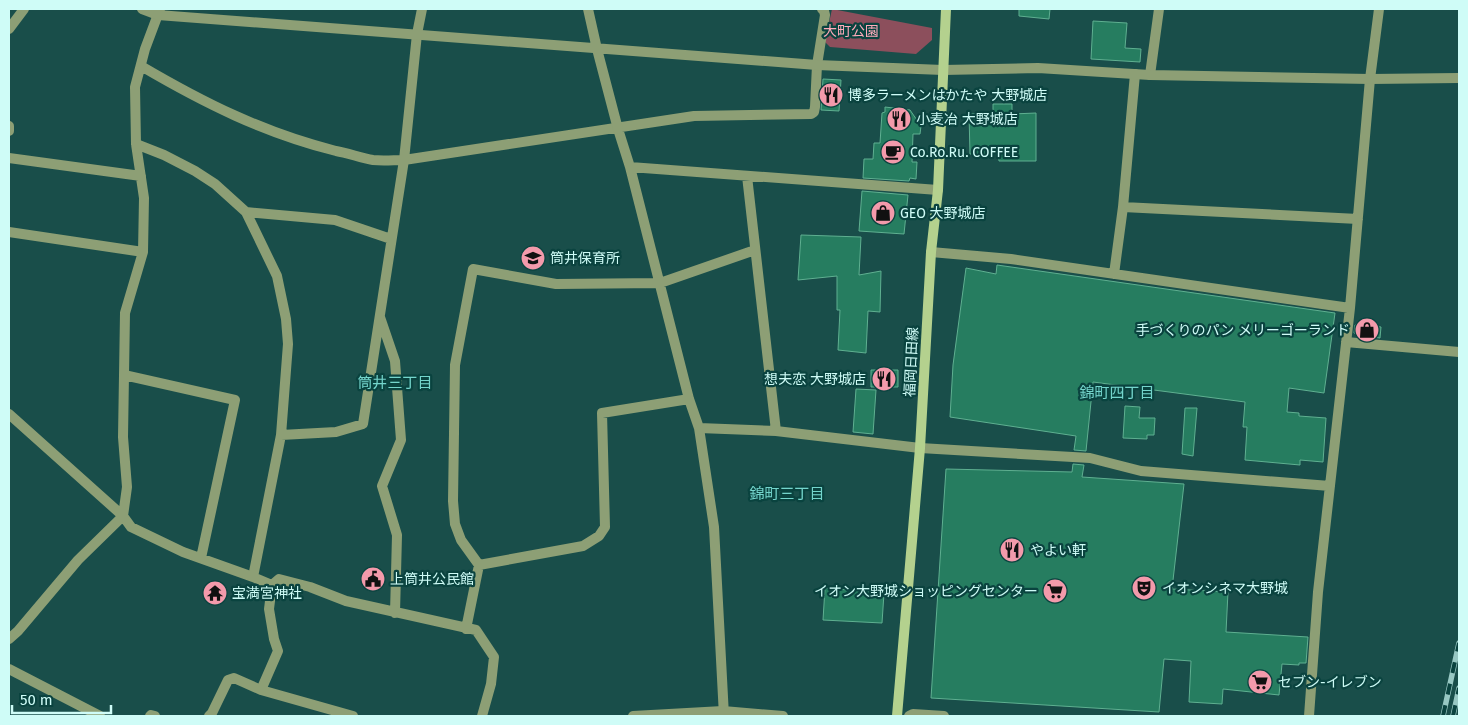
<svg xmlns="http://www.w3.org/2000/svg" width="1468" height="725" viewBox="0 0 1468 725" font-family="'Fira Sans','Noto Sans JP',sans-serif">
	<rect width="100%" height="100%" fill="#194e4a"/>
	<path fill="#8c4f5c" d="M832 9 932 28V40L916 54 830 47 825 42Z"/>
	<path fill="#267d60" stroke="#5fb091" d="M1019 9H1050L1049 19 1019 16Z
		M1093 21 1127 23 1125 48 1141 49 1140 62 1091 59Z
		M823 79 841 80 839 111 821 110Z
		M993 104H1012V114L1036 113V161H999L998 153 970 154 969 114 993 113Z
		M885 107 910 110 921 126 920 134H913L912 162H917L916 179 910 178 909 181 863 178 864 159H873L874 143H880L882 113 885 112Z
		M862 191 908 195 904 234 859 231Z
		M801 235 861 237 859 275 881 271 880 312 868 311 866 353 838 350 840 310H837V276L798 280Z
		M997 265 1335 313 1324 393 1289 388 1287 412 1299 413V416L1326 418 1323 462 1300 460V465L1245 460 1247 427H1243L1245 402 1093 382 1086 451 1074 450 1076 436 950 417 953 365 966 268 996 274Z
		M1360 324 1381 327 1380 338 1358 335 1354 333 1355 325Z
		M871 370H898V387H871Z
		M856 389 876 390 873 434 853 432Z
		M1125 406 1140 407 1139 418H1155L1154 435H1147V439L1123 438Z
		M1185 408H1197L1193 456 1182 454Z
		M1073 464 1084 465 1082 477 1184 484 1172 589 1228 592 1226 632 1308 637 1306 663H1299V665L1282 664 1279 695 1223 689 1222 704 1189 702 1191 661 1164 659 1159 712 931 698 946 469 1072 472Z
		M825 588 884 593 882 623 823 620Z"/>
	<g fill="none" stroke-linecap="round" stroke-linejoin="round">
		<path stroke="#8d9f75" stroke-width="10" d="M141 66C204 103 264 133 336 151 348 153 361 158 373 160 383 161 394 160 404 160L694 116 811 114 814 112 815 107 817 65 825 15 824 11 822 9
			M1150 75 1159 9
			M618 129 630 167 689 399 699 428 714 527 724 716
			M136 144 164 155 195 171 215 184 246 212 277 276 286 319 288 344 281 435 253 577
			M9 158 141 176
			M630 167 938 190
			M747 176 776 431
			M1123 207 1358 219
			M246 212 335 220 391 239
			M9 232 143 252
			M931 252 1011 259 1350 308
			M1114 274 1123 207 1135 74
			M380 317 395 361 401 440 382 486 397 535 395 613
			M1346 342 1459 352
			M124 375 235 400 201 558
			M9 414 123 516 131 527 183 552 253 577 272 585
			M699 428 776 431 920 448 1090 458 1141 471 1330 486
			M281 435 336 432 363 424 404 160 417 34 422 9
			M479 565 583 546 599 536 605 527 602 413 689 399
			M466 629 479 565 461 540 455 524 453 501 455 365 473 269 556 284 660 283 755 250
			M9 639 18 631 78 560 123 516 127 487 123 437 125 313 143 252 144 198 136 144 135 87 145 49 160 9
			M9 669 100 716
			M261 690 278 651 274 639 269 609 272 585 279 579 310 587 346 601 476 630 494 657 491 684 482 716
			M150 716 151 715 155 716
			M209 716 212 713 228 680 234 678 261 690 353 716
			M633 716 723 711 783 716
			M1309 716 1318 592 1350 308 1370 79 1379 9"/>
		<path stroke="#8d9f75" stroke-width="10" d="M142 9 158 15 817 65 943 70 1038 68 1150 75 1370 79 1459 78
			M588 9 597 49 618 129
			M9 29 24 9
			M9 126V131
			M909 716 913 714 944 716"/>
		<path stroke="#b4d18e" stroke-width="10" d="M897 716 920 448 931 252 938 190 946 9"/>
		<defs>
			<path id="rail" d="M1443 716 1459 643
				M1453 716 1459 688"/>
		</defs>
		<use href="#rail" stroke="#98c8c3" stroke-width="5.5"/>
		<use href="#rail" stroke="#0a433f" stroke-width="4" stroke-dasharray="11" stroke-linecap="butt"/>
	</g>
	<defs>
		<symbol id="restaurant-disc" viewBox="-11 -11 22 22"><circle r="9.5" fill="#f39aab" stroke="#0a433f"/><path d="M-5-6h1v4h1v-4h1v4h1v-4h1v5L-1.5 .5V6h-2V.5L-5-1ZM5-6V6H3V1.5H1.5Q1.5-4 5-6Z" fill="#111"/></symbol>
		<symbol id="cafe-disc" viewBox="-11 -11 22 22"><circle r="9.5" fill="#f39aab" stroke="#0a433f"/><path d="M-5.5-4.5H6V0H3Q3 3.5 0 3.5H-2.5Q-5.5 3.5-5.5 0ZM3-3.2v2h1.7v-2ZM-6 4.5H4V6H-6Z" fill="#111"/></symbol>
		<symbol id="shop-disc" viewBox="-11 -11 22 22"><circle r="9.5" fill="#f39aab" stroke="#0a433f"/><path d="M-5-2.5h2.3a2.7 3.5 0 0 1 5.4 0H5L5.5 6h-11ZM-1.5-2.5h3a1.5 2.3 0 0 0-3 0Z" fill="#111"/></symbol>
		<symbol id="school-disc" viewBox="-11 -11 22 22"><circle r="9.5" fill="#f39aab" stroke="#0a433f"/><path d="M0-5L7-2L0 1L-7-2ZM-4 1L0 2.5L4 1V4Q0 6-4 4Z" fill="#111"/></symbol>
		<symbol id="civic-disc" viewBox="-11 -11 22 22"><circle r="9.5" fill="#f39aab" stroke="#0a433f"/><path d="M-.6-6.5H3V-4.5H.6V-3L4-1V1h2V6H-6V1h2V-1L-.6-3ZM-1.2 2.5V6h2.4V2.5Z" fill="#111"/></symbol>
		<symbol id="theatre-disc" viewBox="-11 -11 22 22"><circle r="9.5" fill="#f39aab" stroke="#0a433f"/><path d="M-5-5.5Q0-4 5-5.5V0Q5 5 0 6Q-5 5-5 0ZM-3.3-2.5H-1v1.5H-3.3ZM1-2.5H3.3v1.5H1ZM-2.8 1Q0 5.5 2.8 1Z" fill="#111"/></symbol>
		<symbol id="supermarket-disc" viewBox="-11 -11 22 22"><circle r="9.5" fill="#f39aab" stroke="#0a433f"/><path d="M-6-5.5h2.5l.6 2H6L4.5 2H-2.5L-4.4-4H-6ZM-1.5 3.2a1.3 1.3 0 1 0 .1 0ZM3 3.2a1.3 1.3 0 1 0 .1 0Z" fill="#111"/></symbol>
		<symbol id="temple-disc" viewBox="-11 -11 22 22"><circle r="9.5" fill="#f39aab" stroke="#0a433f"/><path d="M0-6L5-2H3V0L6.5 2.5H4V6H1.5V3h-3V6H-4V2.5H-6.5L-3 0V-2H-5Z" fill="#111"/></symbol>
	</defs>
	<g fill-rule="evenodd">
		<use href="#restaurant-disc" x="817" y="81" width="28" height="28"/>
		<use href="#restaurant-disc" x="885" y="105" width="28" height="28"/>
		<use href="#cafe-disc" x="879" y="138" width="28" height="28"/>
		<use href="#shop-disc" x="869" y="199" width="28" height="28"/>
		<use href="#school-disc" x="519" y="244" width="28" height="28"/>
		<use href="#shop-disc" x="1353" y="316" width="28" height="28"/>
		<use href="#restaurant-disc" x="870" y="365" width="28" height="28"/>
		<use href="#restaurant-disc" x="998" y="536" width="28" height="28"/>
		<use href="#civic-disc" x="359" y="565" width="28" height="28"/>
		<use href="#theatre-disc" x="1130" y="574" width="28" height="28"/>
		<use href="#supermarket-disc" x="1041" y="577" width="28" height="28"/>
		<use href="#temple-disc" x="201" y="579" width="28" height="28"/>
		<use href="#supermarket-disc" x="1246" y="668" width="28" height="28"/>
	</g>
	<g text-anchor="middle" stroke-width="4.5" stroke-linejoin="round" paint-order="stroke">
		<g font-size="14" fill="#ffaaba" stroke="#0a433f">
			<text x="851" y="36">大町公園</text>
		</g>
		<g font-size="14" fill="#cffcf7" stroke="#0a433f" text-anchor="start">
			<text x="848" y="100">博多ラーメンはかたや 大野城店</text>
			<text x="916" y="124">小麦冶 大野城店</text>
			<text x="910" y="157">Co.Ro.Ru. COFFEE</text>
			<text x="900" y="218">GEO 大野城店</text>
			<text x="550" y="263">筒井保育所</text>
			<text x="1350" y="335" text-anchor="end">手づくりのパン メリーゴーランド</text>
			<text x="866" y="384" text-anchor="end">想夫恋 大野城店</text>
			<text x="1030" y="555">やよい軒</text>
			<text x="390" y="584">上筒井公民館</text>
			<text x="1162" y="593">イオンシネマ大野城</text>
			<text x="1038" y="596" text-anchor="end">イオン大野城ショッピングセンター</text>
			<text x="232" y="598">宝満宮神社</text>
			<text x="1278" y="687">セブン-イレブン</text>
		</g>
		<g font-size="14" fill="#cffcf7" stroke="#0a433f">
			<text transform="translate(911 362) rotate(-87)" y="5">福岡日田線</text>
		</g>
		<g font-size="15" fill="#74d5cc" stroke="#0a433f">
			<text x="395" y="388">筒井三丁目</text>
			<text x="1117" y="398">錦町四丁目</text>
			<text x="787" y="499">錦町三丁目</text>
		</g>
	</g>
	<rect width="1468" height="725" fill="none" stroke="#cffcf7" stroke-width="20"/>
	<path d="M12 705v8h99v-8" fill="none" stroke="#cffcf7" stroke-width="2.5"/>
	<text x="20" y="705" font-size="15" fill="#cffcf7" stroke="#0a433f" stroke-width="4" paint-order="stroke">50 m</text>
</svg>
